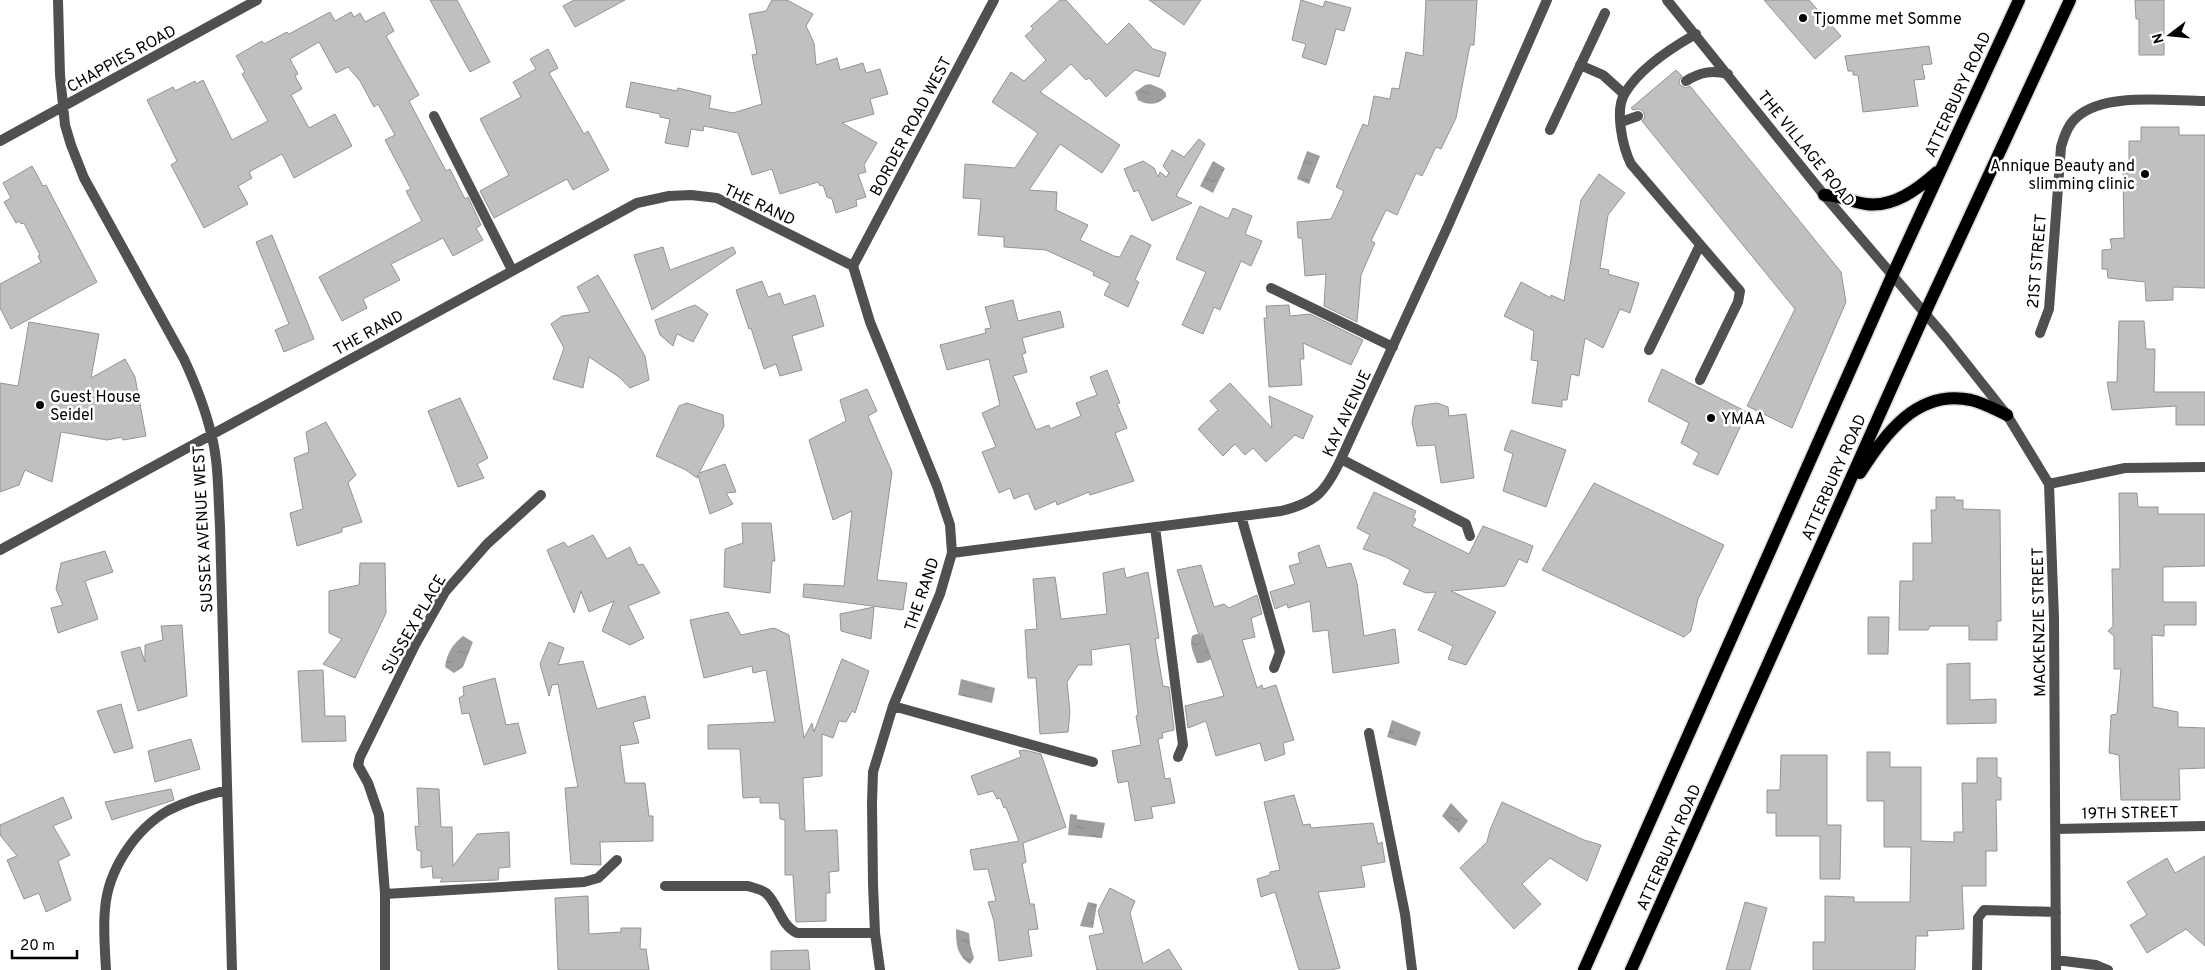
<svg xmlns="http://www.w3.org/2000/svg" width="2205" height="970" viewBox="0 0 2205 970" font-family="Overpass,sans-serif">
	<defs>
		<pattern id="water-ripples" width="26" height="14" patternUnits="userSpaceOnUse" patternTransform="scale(1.25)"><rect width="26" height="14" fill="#9e9e9e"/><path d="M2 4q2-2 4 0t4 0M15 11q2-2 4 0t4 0" fill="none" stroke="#868686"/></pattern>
	</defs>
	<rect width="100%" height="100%" fill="#fff"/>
	<path fill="url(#water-ripples)" d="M1150 84 1162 89 1166 93V97C1157 105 1149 106 1138 100L1135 92 1145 85Z
		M1307 151 1320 156 1309 184 1297 179Z
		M1213 161 1225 168 1213 193 1200 186Z
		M1196 634 1204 635 1212 659 1202 663H1197C1194 653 1189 646 1192 636Z
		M463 636 473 642 463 667 454 673 445 667C447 653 452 645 463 636Z
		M961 679 995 688 992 703 958 695Z
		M1392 720 1421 732 1416 746 1387 737Z
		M1451 803 1468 821 1459 833 1442 816Z
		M1070 814 1077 815V819L1105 823 1102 838 1068 835Z
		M1088 902 1097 904 1093 928 1080 926Z
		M956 929 969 933 970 944 974 958 970 964C957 956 956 944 956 929Z"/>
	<path fill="#c0c0c0" stroke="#949494" d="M430 0H457L490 62 470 72Z
		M574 0H625L575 27 563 6Z
		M772 0H787L813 14 806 26 814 43 816 65 837 58 840 70 863 63 866 73 880 69 888 94 870 99 874 114 842 123 877 143 864 165 866 172 858 174 866 197 856 200 857 206 836 213 832 199 827 197 823 185 820 186 818 182 780 194 772 169 752 175 738 133 704 126 703 131 691 129 688 147 665 143 670 119 660 117V114L626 107 631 82 677 91 678 88 711 96 709 108 733 113 762 104 752 55 757 54 749 14 766 11Z
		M1060 0H1066L1107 45 1129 23 1153 49 1166 53 1159 77 1135 70 1106 97 1089 78 1086 80 1071 64 1040 92 1120 145 1102 173 1060 144 1029 190 1057 192 1056 210 1088 225 1080 240 1114 256 1120 257 1131 235 1151 245 1135 280 1139 282 1128 307 1104 295 1110 283 1093 275 1094 272 1046 250 1004 247V237L978 235 981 199 963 198 965 164 1015 168 1038 133 992 102 1011 72 1024 81 1046 60 1025 36 1033 29 1031 26Z
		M1149 0H1201L1184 25Z
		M1301 0 1323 7 1325 1 1351 8 1344 31 1336 29 1326 65 1302 57 1306 44 1292 40Z
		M1426 0H1477L1474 45H1470L1456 118 1441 149 1436 147 1422 176 1416 173 1397 215 1386 210 1371 241 1375 243 1361 275 1357 322 1324 306 1326 274 1305 276 1302 238H1298L1297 222 1331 219 1344 191 1336 187 1363 124 1368 126 1374 96 1390 99 1392 88 1399 89 1406 52 1423 56Z
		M1764 0H1809L1841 36 1815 59Z
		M2135 0H2164V55H2139V19H2136Z
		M330 12 335 21 351 12 354 17 360 13 365 22 384 12 394 31 386 36 419 95 409 101 446 171 450 169 465 199 468 197 481 225 476 228 483 240 453 256 443 238 391 264 400 280 363 299 367 308 342 321 319 277 422 221 406 191 411 189 385 140 395 135 378 104 374 107 360 81 348 67 336 73 319 42 290 59 298 74 295 76 302 89 291 95 309 128 335 114 352 146 294 178 282 154 249 172 252 178 238 186 248 204 204 228 171 165 177 161 147 100 173 87 175 91 195 81 196 84 203 80 232 140 268 121 242 74 245 72 236 56 262 41 264 44 287 32 289 34Z
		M1929 46 1932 64 1922 65 1925 79 1914 80 1918 106 1863 112 1858 75H1853V71H1848L1845 56Z
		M548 49 558 68 549 73 584 134 588 131 609 170 573 190 567 179 494 218 480 191 509 175 480 119 521 97 513 82 536 69 530 59Z
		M1676 70 1682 76 1679 81 1680 85 1686 88 1690 86 1841 272 1846 302 1792 428 1747 406 1795 309 1642 121 1645 117 1643 111 1639 109 1633 110 1631 108Z
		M2141 127H2179V135H2205V288L2173 287V300L2146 301 2145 282 2108 278 2107 269H2102V250L2112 249 2110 239 2124 238 2123 173H2129V141H2141Z
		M1199 139 1205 144 1176 196 1192 203 1152 221 1138 190 1134 192 1124 169 1143 161 1154 168 1158 177 1160 172 1166 177 1169 173 1163 166 1172 150 1184 157Z
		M32 166 43 186 46 185 97 282 11 329 0 308V284L41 262 38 256 40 255 24 223 21 224 20 221 16 223 4 202 11 198 3 183Z
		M1599 174 1625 193 1608 215 1600 268 1609 270 1608 274 1639 283 1630 313 1620 309 1603 348 1585 338 1579 376 1571 374 1567 400H1562V407L1532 403 1538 361 1531 360 1534 331 1504 316 1521 282 1551 298V295L1564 301 1581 200Z
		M1200 206 1228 219 1233 208 1252 216 1245 234 1262 241 1251 266 1241 261 1220 310 1214 307 1203 334 1182 325 1206 272 1176 259Z
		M272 235 314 339 284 352 275 330 289 324 256 242Z
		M663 247 670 270 733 247 736 253 652 310 634 255Z
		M598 275 645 356 649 380 630 388 619 377 589 357 583 388 553 379 564 348 551 324 562 316 590 312 577 287Z
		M762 281 768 297 780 293 784 305 815 295 824 326 792 336 802 370 780 376 776 364 764 369 751 328 749 329 736 290Z
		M1013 300 1018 321 1060 311 1064 327 1022 338 1026 353 1022 354 1027 372 1013 376 1036 430 1049 425 1050 429 1081 416 1076 403 1097 395 1090 377 1107 370 1120 403 1117 404 1127 428 1115 433 1134 481 1090 495 1089 492 1057 505 1056 501 1035 510 1028 493 1014 499 1010 488 999 493 982 452 996 447 982 413 1000 405 989 359 947 370 940 345 986 333 985 329 991 328 985 307Z
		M695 305 708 314 693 342 677 334 673 346 660 335 655 320Z
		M1289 305 1290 316 1310 314 1363 340 1351 365 1303 343 1304 359H1300L1302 385 1269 387 1264 318H1267L1266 306Z
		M2119 321H2144L2146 349H2155L2154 392H2205V425H2176V406L2112 410 2107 382H2117Z
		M29 322 99 334 91 378 125 359 135 377 146 436 123 440 122 437 107 440 61 432 52 482 25 470 19 485 0 492V383L18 386Z
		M1662 369 1747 412 1718 475 1693 464 1699 453 1681 443 1689 423 1648 401Z
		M1230 383 1272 428 1269 396 1313 416 1303 439 1295 435 1266 462 1253 448 1245 455 1235 444 1223 456 1198 429 1218 410 1210 401Z
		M867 389 877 411 868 416 892 472 877 580 907 583 903 610 803 597 804 584 844 586 852 511 833 520 809 440 846 421 840 400Z
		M460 398 488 458 477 464 484 478 458 487 428 411Z
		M687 403 723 415 724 426 699 473 725 464 736 492 726 493 733 504 710 514 698 475 697 478 686 470 656 456 679 406Z
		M1437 403 1448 407 1449 416 1466 414 1474 478 1441 483 1435 445 1417 446 1412 422 1415 406Z
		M326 422 356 475 348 483 362 522 342 528V532L297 546 290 513 303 509 294 458 309 452 306 432Z
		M1511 430 1566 450 1546 507 1503 491 1513 454 1504 450Z
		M1594 483 1724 545 1698 599 1691 631 1684 637 1542 570Z
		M1374 492 1416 511 1413 518 1416 519 1412 526 1469 554 1483 526 1533 546 1527 563 1519 559 1505 586 1451 591 1496 612 1466 665 1448 659 1453 646 1418 630 1436 592 1426 593 1403 584 1410 570 1386 557 1363 549 1370 535 1357 528Z
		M2119 493H2137L2138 507H2158V514H2205V566L2163 567V602H2196V625H2164V636L2152 635 2153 707 2178 712V727L2205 728V768L2179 769 2180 800H2121L2119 755 2109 753 2111 715 2117 714 2121 669H2114V636L2108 631 2113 626 2112 569H2120Z
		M1936 497H1955V500H1963V509L2000 510 2001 621H1997V640H1969V626H1930L1928 630H1899L1900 581H1913V543H1932L1931 510H1936Z
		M742 523H771L775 561H772L770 593 724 587 725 549 743 543Z
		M593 535 607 559 630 547 638 565 643 564 660 593 628 606 644 638 630 645 602 631 614 601 589 612 581 591 574 613 547 550 564 542 568 547Z
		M1319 545 1327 568 1351 563 1357 583 1364 636 1395 629 1399 663 1333 673 1328 630 1313 632 1310 601 1288 608 1287 604 1275 609 1270 592 1295 584 1289 566 1300 563 1298 553Z
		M105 551 113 572 85 581 98 619 58 633 51 608 63 605 56 589 61 563Z
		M360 563H385L386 613 355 678 323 664 342 639 329 633V591L359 585Z
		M1201 565 1214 607 1224 604 1229 608 1257 595 1262 614 1251 618 1255 637 1242 640 1257 688 1262 685 1263 689 1276 685 1294 740 1283 743 1285 754 1265 761 1260 743 1216 756 1206 721 1188 728 1185 706 1224 696 1202 633 1199 635 1177 570Z
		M1124 568 1126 578 1148 572 1159 638 1155 639 1163 686 1169 687 1174 730 1162 733 1163 738 1158 739 1165 779 1170 778 1175 803 1151 807 1153 818 1135 821 1128 781 1118 783 1112 751 1141 745 1136 716 1138 715 1130 644 1091 650 1092 665H1078L1067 682 1070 712 1068 732 1040 734 1036 678H1028L1025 630 1037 629 1033 579 1055 577 1061 619 1107 614 1103 573Z
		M874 607 871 639 841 631 840 614Z
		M728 612 741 635 774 628 789 635 804 738 812 723 814 732 842 659 869 671 855 713 852 711 846 722 839 721 833 738 822 734V776L803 778 805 831 837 830 839 871 829 872 830 893H826V921L796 922 793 875H785V820L780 819 779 803H760V797L743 798 740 749H708V725L775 722 766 670 753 673 752 666 704 678 690 620Z
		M1868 617H1889L1888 654H1868Z
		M182 625 187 696 138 711 121 652 140 647 145 662V645L163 640 161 626Z
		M549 642 564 648 558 665 583 661 597 709 645 696 650 718 633 722 639 743 620 746 625 783H645L649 816H653V841L600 842 601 865 571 864 565 788 578 787 558 684 552 685 549 696 540 664Z
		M1970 663V700L1996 699V723L1947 724V664Z
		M323 670 325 716H345L346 741 302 742 298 671Z
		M495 678 506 725 518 723 526 753 484 765 469 713 462 714 459 698 464 695 463 687Z
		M121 704 133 748 114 753 97 711Z
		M191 739 200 769 155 782 148 751Z
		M1024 750 1041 754 1066 827 1023 843 1026 862 1022 864 1030 904H1034L1038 929 1028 930 1032 956 999 961 994 921 988 902 996 901 988 869 974 870 970 850 1019 841 1006 807 1004 808 1000 798 997 799 993 791 978 795 971 776 1021 757 1019 751Z
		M1867 752H1890V767H1921V841L1954 842V832H1963L1962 783H1977V758H1997V777L2001 778V800H1996L1997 851H1986V886H1962L1964 929 1927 931 1928 936H1916L1915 970H1813V942H1825V896L1854 897V902H1910L1911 847H1884V801H1867Z
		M1781 755H1827V825H1841L1840 879H1820V836H1776V813H1767V790H1780Z
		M417 788 439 789 441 827H452L453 866 477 834 509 832 510 867 499 868 498 880 440 882 443 878H433L432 866 421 868V851L417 850 415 826 419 827Z
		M171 789 174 800 112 820 105 802Z
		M1294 795 1303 825 1310 824 1311 828 1373 823 1378 844 1382 842 1385 862 1361 866 1365 887 1318 892 1340 968 1330 970H1299L1275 892 1261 897 1257 879 1270 875V872L1280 870 1264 802Z
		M63 797 72 818 53 826 70 855 58 861 71 900 46 912 39 893 24 899 7 860 17 856 0 835V825Z
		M1502 802 1584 840 1601 845 1587 881 1550 858 1522 884 1541 904 1514 929 1460 868 1487 842 1490 830Z
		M2205 856V946L2186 929 2147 953 2130 925 2147 915 2127 882 2167 858 2175 873Z
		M1110 888 1135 901 1130 913 1143 964 1169 949 1182 970H1097L1089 936 1104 933 1098 911Z
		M588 896 589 934 621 932V928H641L640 949H646L649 970H558L555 898Z
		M1745 902 1767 908 1750 970H1726Z
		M808 950 810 970H771V951Z"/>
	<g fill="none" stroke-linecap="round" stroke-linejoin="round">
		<defs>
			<path id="primary" d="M1824 195C1839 195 1851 202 1866 204 1893 208 1918 189 1937 172
				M1860 473C1886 433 1917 389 1971 400 1984 403 1996 410 2007 415
				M1584 970 1892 276 2019 0
				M1631 970 1925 313 2070 0"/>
		</defs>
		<use href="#primary" stroke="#dbdbdb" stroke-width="15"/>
		<path stroke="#505050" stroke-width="10" d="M1696 34C1671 48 1640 68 1625 93 1614 110 1623 148 1631 164L1740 291 1738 302 1700 380
			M1580 65 1603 75 1624 94
			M1686 81C1700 72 1712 70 1728 74
			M1621 122 1638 116
			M1550 130 1605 13
			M1649 350 1700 245"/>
		<path stroke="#505050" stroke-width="10" d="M58 0 60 75 65 125 71 145 84 178 184 359C195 383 205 408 211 433 219 463 218 496 220 526L232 970
			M1667 0 1824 195 1946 338 2007 415 2049 484 2054 618 2056 970
			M434 116 512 270
			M0 141 257 0
			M853 266 994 0
			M1271 288 1393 347
			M2040 333 2049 309 2061 147C2064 136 2068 124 2077 117 2105 92 2169 101 2205 101
			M1341 459 1466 524 1470 536
			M2049 484 2125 468 2205 467
			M1241 516 1280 652 1274 668
			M1155 527 1183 745 1178 757
			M0 550 637 203 669 196 691 195 717 198 853 266 870 322 937 486 950 525 952 553 940 594 893 706 873 772 872 803 873 884 875 933 880 970
			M952 553 1281 511C1316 503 1326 491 1341 459L1447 228 1547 0
			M893 706 1093 762
			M1369 733 1405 914 1412 970
			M2055 829 2205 826
			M665 886H748C754 888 761 889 766 893 779 905 781 926 797 933H875
			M385 894 584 882 598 878 617 860
			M2056 960 2096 965 2108 970
			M106 970C105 950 103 929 105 909 108 870 135 829 169 810 187 801 207 795 227 790
			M385 970V894L379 815 368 783 358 765 360 757 415 645 445 592 487 544 541 495
			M1977 970 1978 918 1984 910 2056 912"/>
		<use href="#primary" stroke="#000" stroke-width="12"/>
	</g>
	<g fill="#000" stroke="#fff" stroke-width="2">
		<circle cx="1803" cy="18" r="5"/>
		<circle cx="2145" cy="174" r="5"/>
		<circle cx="40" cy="405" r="5"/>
		<circle cx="1711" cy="418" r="5"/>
	</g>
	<g text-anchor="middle" stroke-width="5" stroke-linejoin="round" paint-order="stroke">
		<g font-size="16" fill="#000" stroke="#fff" text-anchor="start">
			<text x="1813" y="24">Tjomme met Somme</text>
			<text x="2135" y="171" text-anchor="end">Annique Beauty and<tspan x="2135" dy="18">slimming clinic</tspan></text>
			<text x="50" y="402">Guest House<tspan x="50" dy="18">Seidel</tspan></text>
			<text x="1721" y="424">YMAA</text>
		</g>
		<g font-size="16" fill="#000" stroke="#fff">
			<text transform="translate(121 58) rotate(-29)" y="6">CHAPPIES ROAD</text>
			<text transform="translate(1957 94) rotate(-65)" y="6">ATTERBURY ROAD</text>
			<text transform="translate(910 126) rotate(-62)" y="6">BORDER ROAD WEST</text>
			<text transform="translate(1807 148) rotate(51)" y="6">THE VILLAGE ROAD</text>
			<text transform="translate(760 204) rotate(25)" y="6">THE RAND</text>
			<text transform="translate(2036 261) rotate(-85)" y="6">21ST STREET</text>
			<text transform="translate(368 332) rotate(-29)" y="6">THE RAND</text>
			<text transform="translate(1346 413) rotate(-65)" y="6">KAY AVENUE</text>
			<text transform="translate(1833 477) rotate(-66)" y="6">ATTERBURY ROAD</text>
			<text transform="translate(202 529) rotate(-93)" y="6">SUSSEX AVENUE WEST</text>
			<text transform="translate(921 594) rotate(-71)" y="6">THE RAND</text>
			<text transform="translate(2038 622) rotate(-91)" y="6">MACKENZIE STREET</text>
			<text transform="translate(413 624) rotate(-60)" y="6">SUSSEX PLACE</text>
			<text transform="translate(2130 812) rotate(-1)" y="6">19TH STREET</text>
			<text transform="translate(1668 847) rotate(-66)" y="6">ATTERBURY ROAD</text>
		</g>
	</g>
	<g transform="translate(2170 35) rotate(254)" stroke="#ffffff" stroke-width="4" paint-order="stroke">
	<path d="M0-4L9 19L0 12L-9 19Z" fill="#000000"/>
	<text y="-8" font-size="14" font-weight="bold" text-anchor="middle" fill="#000000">N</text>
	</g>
	<path d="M12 950v8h65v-8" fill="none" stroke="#000000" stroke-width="2.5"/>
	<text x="20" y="950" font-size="15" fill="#000000" stroke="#ffffff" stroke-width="4" paint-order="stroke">20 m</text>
</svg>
